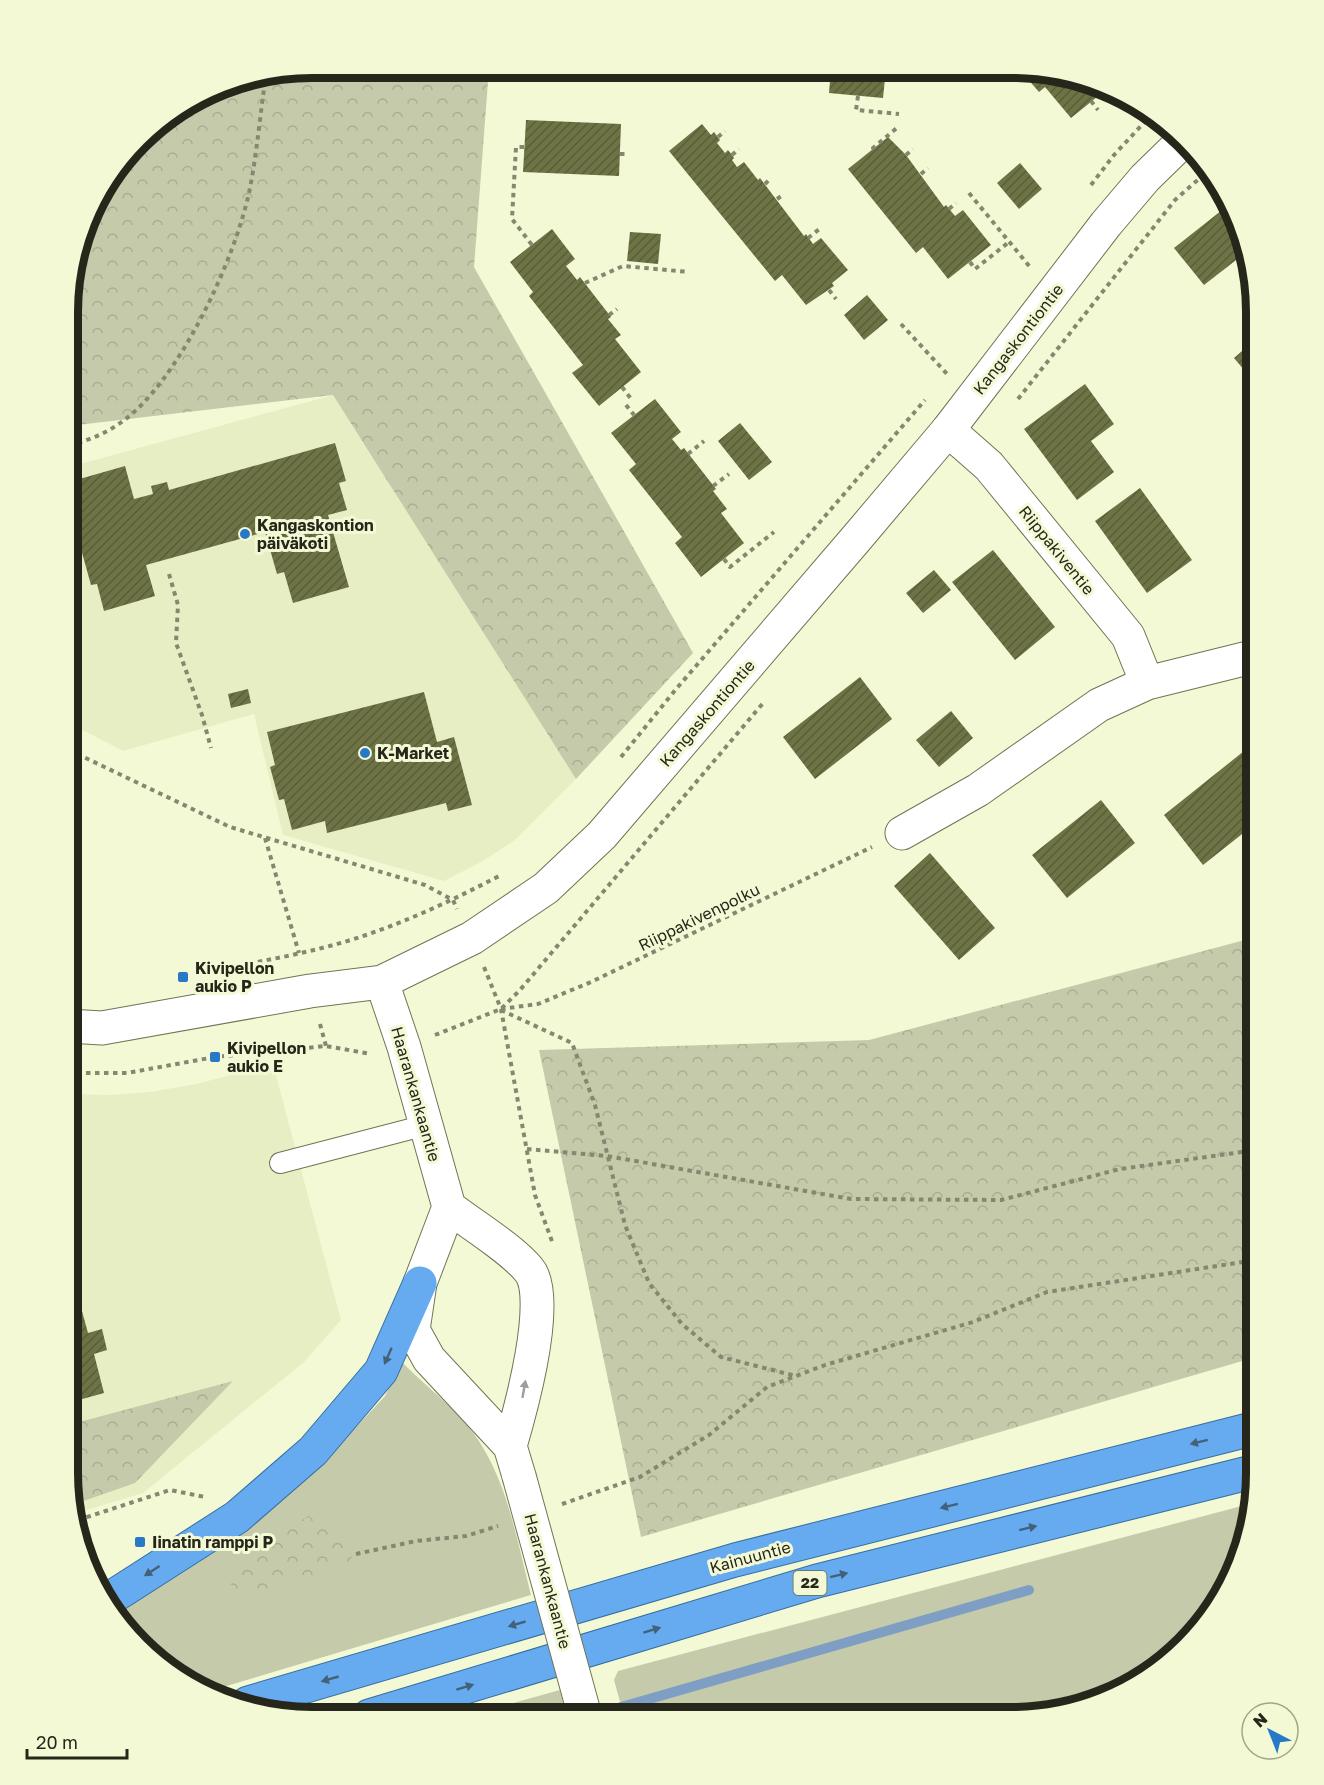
<svg xmlns="http://www.w3.org/2000/svg" width="1324" height="1785" viewBox="0 0 1324 1785" font-family="'Golos Text',sans-serif">
	<defs>
		<pattern id="forest-crowns" width="20" height="18" patternUnits="userSpaceOnUse" patternTransform="scale(1.5)"><rect width="20" height="18" fill="#c5caaa"/><path d="M2 6a3 3 0 1 1 6 0M12 15a3 3 0 1 1 6 0" fill="none" stroke="#a9ae92"/></pattern>
		<pattern id="building-hatch" width="6" height="6" patternUnits="userSpaceOnUse" patternTransform="scale(1.5)"><rect width="6" height="6" fill="#6d7345"/><path d="M-1 1l2-2M0 6l6-6M5 7l2-2" fill="none" stroke="#595e39"/></pattern>
	</defs>
	<rect width="100%" height="100%" fill="#f4f9d5"/>
	<path fill="#e8eec3" d="M333 395 576 779 515 840 483 861 444 881 283 835 254 714 123 751 69 723V467Z
		M273 1064 341 1320 304 1362 143 1493 77 1513 68 1474V1094L111 1095 150 1092 196 1084Z"/>
	<path fill="#c5caaa" d="M402 1362C429 1390 462 1412 482 1446 509 1490 518 1545 531 1595L213 1690 176 1676 128 1635 114 1613 320 1466 385 1396Z
		M1253 1503 1243 1552 1215 1609 1174 1657 1137 1681 1002 1717 624 1716 614 1680 618 1671Z
		M560 1690 566 1716H466Z"/>
	<path fill="url(#forest-crowns)" d="M312 68H489L474 267 693 653 576 779 333 395 69 426 70 279 100 190 151 128 233 81Z
		M1256 937V1357L641 1537 539 1050 869 1040Z
		M233 1381 135 1483 75 1504 68 1474V1425Z
		M308 1516 350 1541 352 1563 234 1599 230 1579 238 1563Z
		M1137 1681 1121 1692 1013 1717H1002Z"/>
	<g fill="none" stroke-linecap="round" stroke-linejoin="round">
		<path stroke="#7e9fc3" stroke-width="10" d="M590 1716 1029 1590"/>
	</g>
	<path fill="url(#building-hatch)" d="M831 69H886L883 98 829 93Z
		M1020 70H1045L1103 92 1071 118 1045 87 1039 92Z
		M526 120 621 124 619 176 523 172Z
		M702 124 711 135 714 132 720 140 717 143 725 153 728 150 732 155 734 158 732 160 737 167 744 162 758 180 760 178 804 236 806 234 813 244 821 238 848 270 832 283 834 286 806 305 782 275 775 281 669 151Z
		M888 137 906 155 944 207 946 205 955 216 963 210 991 245 948 279 923 247 916 253 848 169Z
		M1020 163 1042 189 1019 209 997 183Z
		M1231 203 1245 264 1240 257 1204 285 1174 248Z
		M552 229 575 259 566 266 577 280 580 277 611 317 608 319 621 335 615 339 641 372 599 406 572 373 583 365 529 296 533 292 510 262Z
		M630 232 661 234 658 264 627 261Z
		M867 295 888 320 864 340 844 315Z
		M1256 339V382L1255 383 1234 358Z
		M1085 384 1114 424 1091 441 1114 472 1077 500 1024 429Z
		M655 399 681 432 672 439 681 450 684 448 716 489 713 491 727 509 721 513 744 543 701 577 675 543 682 537 629 470 636 464 611 433Z
		M740 423 772 462 749 480 718 441Z
		M335 443 346 481 339 483 347 510 328 515 349 587 293 603 284 572 277 574 265 532 146 565 155 596 104 611 97 584 91 585 69 506V482L125 466 134 499 153 494 151 486 167 482 169 490Z
		M1140 488 1192 560 1147 593 1095 521Z
		M993 550 1055 627 1015 660 952 582Z
		M934 570 951 590 923 613 906 593Z
		M860 677 892 719 815 779 783 737Z
		M248 689 251 703 231 708 228 694Z
		M424 692 437 742 454 737 472 805 448 811 446 803 327 833 325 821 292 830 284 799 279 800 270 767 275 765 267 732Z
		M951 711 973 738 939 767 916 740Z
		M1244 751 1256 766V823L1203 865 1164 815Z
		M1101 800 1135 843 1067 898 1032 855Z
		M930 853 995 928 959 960 894 886Z
		M68 1291 70 1295 79 1300 88 1333 102 1329 107 1350 94 1354 104 1393 68 1403Z"/>
	<g fill="none" stroke-linecap="round" stroke-linejoin="round">
		<defs>
			<path id="service" d="M280 1163 426 1125"/>
			<path id="minor" d="M948 430 989 466 1128 636 1147 683
				M902 833 978 790 1099 705 1147 683 1256 656"/>
			<path id="tertiary" d="M382 982 404 1047 449 1207 420 1283 413 1330 429 1359 510 1446 519 1476
				M68 1026 102 1028 310 991 382 982 472 938 546 888 602 835 855 540 948 430 1106 224 1145 178 1184 140
				M449 1207C471 1224 512 1249 529 1270 552 1297 520 1412 510 1446"/>
			<path id="trunk" d="M106 1601 237 1517 313 1451 381 1371 420 1283
				M248 1703 735 1560 1256 1428
				M369 1716 817 1581 1256 1471"/>
		</defs>
		<use href="#service" stroke="#6f7454" stroke-width="22"/>
		<use href="#minor" stroke="#6f7454" stroke-width="35"/>
		<use href="#tertiary" stroke="#6f7454" stroke-width="35"/>
		<use href="#trunk" stroke="#366ea2" stroke-width="35"/>
		<path stroke="#858870" stroke-width="4" stroke-dasharray="4.5 4.5" stroke-linecap="butt" d="M858 96 856 110 899 114
			M1091 101 1098 110
			M718 137 725 131
			M524 147H516L512 219 532 245
			M874 149 873 148 898 127
			M620 154H629
			M732 155 739 149
			M906 155 913 149
			M921 174 928 168
			M765 184 770 179
			M1091 185 1114 155 1153 113
			M969 193 1030 267
			M777 199 783 195
			M949 209 956 203
			M808 238 822 227
			M970 262 975 269 1009 242
			M585 283 623 266 689 272
			M829 290 836 299
			M609 315 617 309
			M901 324 948 375
			M622 387 632 400
			M1018 399 1175 200 1209 170
			M626 405 634 415
			M69 445C93 440 115 429 134 412 185 366 234 260 249 193 257 154 260 114 266 75
			M688 454 704 441
			M713 486 729 474
			M724 559 730 567 774 532
			M169 574 178 605 176 643 202 715 211 748
			M69 750 230 827 425 885 453 900 457 909
			M621 757 677 688 925 400
			M265 838 299 953
			M484 967 501 1009 535 1195 553 1244
			M196 974C253 962 311 954 366 935 413 919 457 898 501 875
			M501 1009 538 1004 591 982 872 847
			M501 1010 572 1043 595 1105 625 1225 649 1283 682 1324 721 1357 796 1376
			M320 1024 326 1046
			M435 1035 501 1009 520 990 764 702
			M68 1073H127L215 1057 326 1046 371 1054
			M527 1149 607 1156 851 1199 1001 1200 1120 1169 1256 1150
			M562 1504 640 1477 709 1435 767 1387 825 1365 973 1322 1047 1292 1256 1260
			M78 1520 170 1490 205 1497
			M356 1554 416 1541 466 1536 498 1526"/>
		<use href="#service" stroke="#fff" stroke-width="20"/>
		<use href="#minor" stroke="#fff" stroke-width="33"/>
		<use href="#tertiary" stroke="#fff" stroke-width="33"/>
		<use href="#trunk" stroke="#66aaef" stroke-width="33"/>
		<defs>
			<path id="tertiary-bridge" d="M519 1476 585 1716"/>
		</defs>
		<use href="#tertiary-bridge" stroke="#6f7454" stroke-width="35" stroke-linecap="butt"/>
		<use href="#tertiary-bridge" stroke="#fff" stroke-width="33"/>
	</g>
	<defs><path id="oneway-solid" d="M-6-.8H1V-3.2L6.5 0L1 3.2V.8H-6Z" transform="scale(1.5)"/></defs>
	<g fill="#43627a">
		<use href="#oneway-solid" transform="translate(388 1356) rotate(114)"/>
		<use href="#oneway-solid" transform="translate(1199 1442) rotate(166)"/>
		<use href="#oneway-solid" transform="translate(949 1506) rotate(166)"/>
		<use href="#oneway-solid" transform="translate(1028 1528) rotate(-14)"/>
		<use href="#oneway-solid" transform="translate(152 1571) rotate(147)"/>
		<use href="#oneway-solid" transform="translate(839 1575) rotate(-14)"/>
		<use href="#oneway-solid" transform="translate(517 1624) rotate(164)"/>
		<use href="#oneway-solid" transform="translate(652 1630) rotate(-17)"/>
		<use href="#oneway-solid" transform="translate(330 1679) rotate(164)"/>
		<use href="#oneway-solid" transform="translate(465 1687) rotate(-17)"/>
	</g>
	<use fill="#9d9e98" href="#oneway-solid" transform="translate(524 1389) rotate(-80)"/>
	<g fill="#2779c8" stroke="#f4f9d5" stroke-width="2">
		<circle cx="245" cy="534" r="6"/>
		<circle cx="365" cy="753" r="6"/>
		<rect x="177" y="971" width="12" height="12" rx="3"/>
		<rect x="209" y="1051" width="12" height="12" rx="3"/>
		<rect x="134" y="1536" width="12" height="12" rx="3"/>
	</g>
	<g text-anchor="middle" stroke-width="6" stroke-linejoin="round" paint-order="stroke">
		<rect fill="#f4f9d5" stroke="#646652" stroke-width="1.5" x="793.5" y="1571" width="33" height="24" rx="4.5"/>
		<g font-size="15" font-weight="bold" fill="#26271a">
			<text x="810" y="1588">22</text>
		</g>
		<g font-size="16" fill="#26271a" stroke="#f4f9d5">
			<text transform="translate(1018 339) rotate(-52)" y="6">Kangaskontiontie</text>
			<text transform="translate(1057 550) rotate(51)" y="6">Riippakiventie</text>
			<text transform="translate(707 713) rotate(-49)" y="6">Kangaskontiontie</text>
			<text transform="translate(699 917) rotate(-26)" y="6">Riippakivenpolku</text>
			<text transform="translate(416 1094) rotate(74)" y="6">Haarankankaantie</text>
			<text transform="translate(750 1557) rotate(-15)" y="6">Kainuuntie</text>
			<text transform="translate(548 1581) rotate(75)" y="6">Haarankankaantie</text>
		</g>
		<g font-size="16" font-weight="bold" fill="#26271a" stroke="#f4f9d5" text-anchor="start">
			<text x="257" y="531">Kangaskontion<tspan x="257" dy="18">päiväkoti</tspan></text>
			<text x="377" y="759">K-Market</text>
			<text x="195" y="974">Kivipellon<tspan x="195" dy="18">aukio P</tspan></text>
			<text x="227" y="1054">Kivipellon<tspan x="227" dy="18">aukio E</tspan></text>
			<text x="152" y="1548">Iinatin ramppi P</text>
		</g>
	</g>
	<path d="M0 0H1324V1785H0ZM312 78H1012A234 234 0 0 1 1246 312V1473A234 234 0 0 1 1012 1707H312A234 234 0 0 1 78 1473V312A234 234 0 0 1 312 78Z" fill="#f4f9d5" fill-rule="evenodd"/>
	<path fill="none" stroke="#26271a" stroke-width="8" d="M312 78H1012A234 234 0 0 1 1246 312V1473A234 234 0 0 1 1012 1707H312A234 234 0 0 1 78 1473V312A234 234 0 0 1 312 78Z"/>
	<g transform="translate(1270 1731) rotate(318)"><circle r="28" fill="#f4f9d5" stroke="#a2a58a" stroke-width="1.5"/>
	<path d="M0-4.5L10 22L0 15L-10 22Z" fill="#2779c8"/>
	<text y="-9" font-size="16" font-weight="bold" text-anchor="middle" fill="#26271a">N</text>
	</g>
	<path d="M27 1749v9h100v-9" fill="none" stroke="#26271a" stroke-width="3"/>
	<text x="36" y="1749" font-size="18" fill="#26271a" stroke="#f4f9d5" stroke-width="4.5" paint-order="stroke">20 m</text>
</svg>
